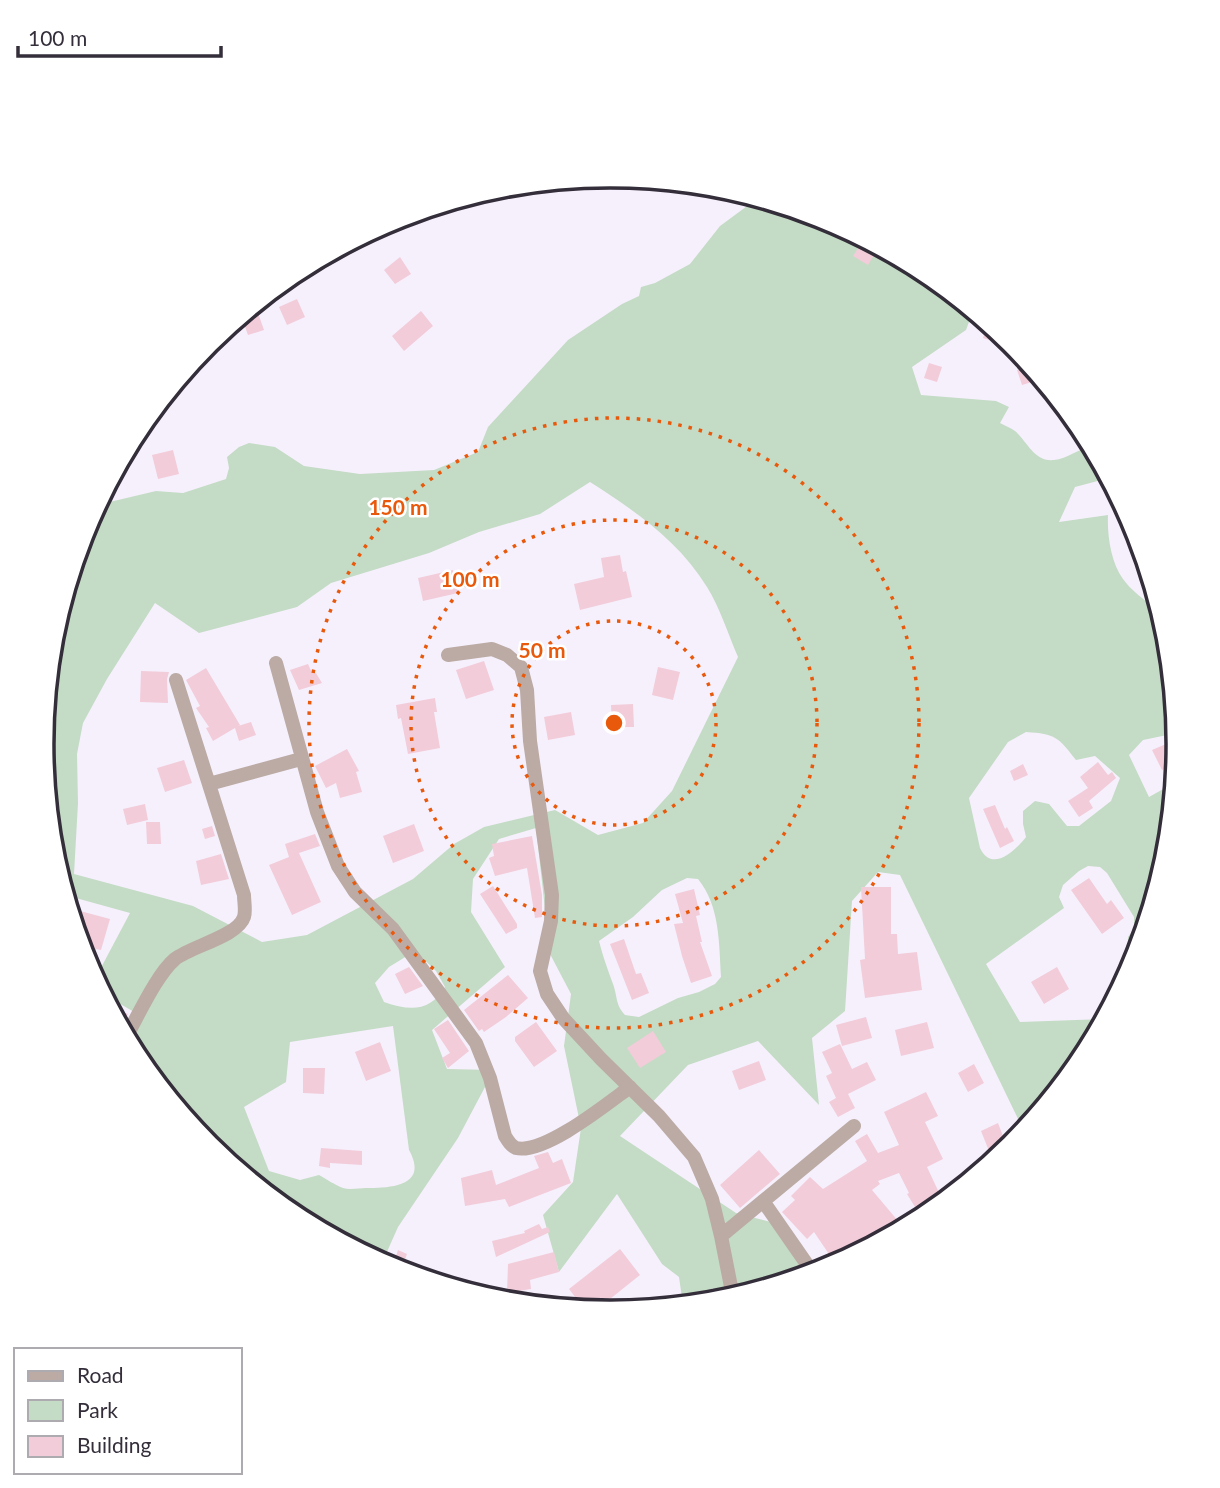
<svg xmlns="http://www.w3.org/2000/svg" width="1220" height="1488" viewBox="0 0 1220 1488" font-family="Lato,sans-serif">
	<rect width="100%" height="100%" fill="#f6f0fd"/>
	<path fill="#c4dcc5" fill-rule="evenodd" d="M758 198C768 201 776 206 781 217L787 207 828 219 926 272 973 311 966 330 912 367 921 395 996 401 1009 407 1000 423C1004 425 1011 428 1015 431 1028 442 1034 462 1054 460 1067 459 1079 448 1092 447L1109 478 1075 487 1059 522 1108 515C1107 535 1111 563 1123 579 1140 602 1158 602 1167 634L1178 743 1172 734 1143 740 1129 755 1149 797 1174 783 1173 799 1165 808 1170 821 1167 855 1135 962 1127 975 1128 937 1134 929V917L1107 873 1100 867 1088 866 1079 871 1063 885 1059 897 1064 908 986 964 1020 1022 1104 1019 1082 1060 1016 1141 1020 1123 900 875 878 872 852 901 845 1011 812 1038 819 1105 758 1041 688 1065 620 1136 736 1213 771 1222 806 1275 720 1301 717 1302 713 1288 692 1304 683 1305 679 1277 662 1264 617 1194 559 1272 543 1215 573 1182 581 1128 564 1046 571 994 550 954 536 828 499 839 473 879 471 912 505 967 432 1030 447 1069 494 1070 458 1138 398 1227 382 1263 294 1216 208 1145 138 1059 130 1045 141 1016 103 994 95 979 130 913 65 895 53 854 42 744 53 633 85 526 97 505 156 491 183 493 226 479 229 468 227 457 239 447 249 443 275 447 304 466 360 474 434 470 478 452 488 427 568 340 622 304 639 296 641 287 655 283 690 264 720 226ZM590 482C635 511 678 540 707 587 720 608 728 634 738 657L672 791 643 823 598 835 555 810 484 827 454 844 413 879 307 935 262 942 193 906 74 874 78 803 77 754 83 723 107 679 155 603 199 633 297 607 331 583 429 553 479 532 540 514ZM1026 732C1056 734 1058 737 1076 760L1095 756 1120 778 1111 801 1079 826H1067L1049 804 1035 801 1023 811V824L1026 837C1015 851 992 873 980 848L969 798 1008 742ZM687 878 698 879C720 906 719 943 721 977L715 984 699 992 678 998 639 1017 625 1015C615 1004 618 998 613 984 608 970 603 957 599 941L633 917 662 890ZM415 951 436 971 445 987C430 1012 410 1011 384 1002L375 983 389 967ZM393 1026 409 1150C429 1186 391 1188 366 1188 359 1188 350 1190 343 1188 335 1185 326 1179 319 1175L300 1180 269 1171 244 1107 286 1082 290 1042Z"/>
	<path fill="#f2ccd9" d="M825 219H828L849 231 836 238Z
		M864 239 877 246V250L868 265 853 256Z
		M400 257 411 274 395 284 384 270Z
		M297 299 305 317 287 325 279 307Z
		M257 310 264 330 248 335 241 316Z
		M421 311 433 326 404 351 392 336Z
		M988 323 1012 343 1016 348 983 338Z
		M929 363 942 367 937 382 924 378Z
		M1031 366 1042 379 1022 385 1017 370Z
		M173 450 179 474 158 479 152 455Z
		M620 555 623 572 626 571 632 597 580 610 574 584 604 577 601 558Z
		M453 570 458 593 423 601 418 578Z
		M484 661 494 690 466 699 456 670Z
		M308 664 312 673H316L322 683 299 690 290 670Z
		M658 667 680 672 673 700 652 695Z
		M206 668 240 725 238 726 251 722 256 735 239 741 235 728 213 741 206 728 209 727 196 708 200 706 186 680Z
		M141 671 169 672 167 679 168 703 140 702Z
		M435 698 437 712H434L440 748 408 754 401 718 398 719 396 705Z
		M633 704 634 727H612L611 705Z
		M571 712 575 735 548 740 544 717Z
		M1166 744 1176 763 1162 770 1152 750Z
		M347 749 359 771 356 772 362 792 340 798 336 783 326 788 315 766Z
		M184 760 192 783 165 792 157 768Z
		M1098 762 1108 775 1112 772 1116 778 1089 801 1093 808 1079 817 1068 801 1088 788 1080 777Z
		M1023 764 1028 775 1014 781 1010 771Z
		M145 804 148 820 127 825 123 809Z
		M995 805 1005 829 1007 827 1014 841 1000 848 983 809Z
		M146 822H160L161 844H147Z
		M414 824 424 851 393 863 383 836Z
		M212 826 215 836 205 839 202 829Z
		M315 834 320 846 299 853 321 902 292 915 269 865 289 857 285 844Z
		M532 836 542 895V917L535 918 527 868 495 876 489 858 494 856 492 844Z
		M221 854 229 879 201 885 196 861Z
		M1089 878 1107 904 1111 900 1124 918 1102 934 1071 890Z
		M493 886 517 924V928L506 934 480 894Z
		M861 887H891V934H897L898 954 917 952 922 990 865 998 860 960 865 959Z
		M694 889 700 915 696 916 702 942H700L712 976 691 983 682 956 674 924 683 923 675 894Z
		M69 908 110 919 101 950 96 949 88 967Z
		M624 939 636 974 641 973 649 993 632 1000 610 944Z
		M409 967 423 986 405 994 395 974Z
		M1057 967 1069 989 1044 1004 1031 982Z
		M508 975 528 998 506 1017 484 1032 482 1029 479 1031 464 1010Z
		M110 1007 128 1014 120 1027 118 1022Z
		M866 1017 872 1038 842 1046 836 1025Z
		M448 1020 469 1051 448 1068 442 1058 450 1053 434 1029Z
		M536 1022 557 1051 534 1067 515 1041V1037Z
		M927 1022 934 1048 901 1056 895 1030Z
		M653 1031 666 1052 640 1068 627 1048Z
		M380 1042 391 1071 366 1081 355 1052Z
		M840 1044 852 1069 867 1062 876 1080 848 1094 855 1108 838 1117 829 1102 836 1098 826 1076 832 1073 822 1052Z
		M759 1061 766 1080 739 1090 732 1071Z
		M974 1064 984 1083 968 1092 958 1073Z
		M303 1068H325L324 1094 303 1093Z
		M926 1092 938 1116 925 1122 943 1159 927 1167 943 1201 920 1215 907 1194 909 1193 899 1173 878 1181 880 1184 872 1190 904 1228 839 1263H835L814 1232 807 1239 782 1212 795 1200 791 1196 810 1177 823 1189 867 1161 855 1141 867 1134 878 1153 899 1145 884 1112Z
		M998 1123 1006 1144 989 1151 981 1131Z
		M321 1148 362 1151V1165L330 1163V1168L319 1166Z
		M759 1150 780 1174 740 1208 720 1185Z
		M548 1152 553 1163 562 1159 571 1183 509 1207 505 1199 465 1206 461 1178 492 1170 496 1185 539 1168 534 1156Z
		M539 1224 542 1229 548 1227 550 1232 496 1257 492 1241 525 1233 524 1231Z
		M620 1249 640 1275 595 1311 585 1310 569 1289Z
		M398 1250 407 1254 401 1271 392 1268Z
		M554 1252 559 1272 530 1280 531 1289 507 1293 508 1264Z"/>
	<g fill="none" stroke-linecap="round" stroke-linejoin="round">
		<path stroke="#bbaba4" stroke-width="14" d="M448 655 492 649 507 655 521 667 527 690 530 741 552 895 551 921 540 971 547 994 563 1018 601 1059 659 1116 694 1157 712 1199 721 1236
			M276 663 317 812 338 866 355 892 393 929 476 1043 490 1078 505 1136C508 1141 511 1146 516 1148 544 1155 608 1103 630 1087
			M209 784 301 759
			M126 1037C138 1016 157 974 175 959 192 946 238 936 244 917 246 911 244 901 244 895L176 680
			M763 1201 813 1273
			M733 1297 721 1236 854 1126"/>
	</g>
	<g fill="none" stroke="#e8590c" stroke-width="3.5" stroke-dasharray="3.5 7">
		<circle cx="614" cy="723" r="102"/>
		<circle cx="614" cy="723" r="203"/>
		<circle cx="614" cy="723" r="305"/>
	</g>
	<path d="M0 0H1220V1488H0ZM54 744a556 556 0 1 1 1112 0a556 556 0 1 1-1112 0Z" fill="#fff" fill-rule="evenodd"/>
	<path fill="none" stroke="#342e3a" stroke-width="3.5" d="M54 744a556 556 0 1 1 1112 0a556 556 0 1 1-1112 0Z"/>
	<circle cx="614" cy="723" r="10" fill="#e8590c" stroke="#fff" stroke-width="3.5"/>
	<g font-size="21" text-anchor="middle" font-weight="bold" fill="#e8590c" stroke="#fff" stroke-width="5" stroke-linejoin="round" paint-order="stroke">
		<text x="398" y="515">150 m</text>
		<text x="470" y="587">100 m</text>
		<text x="542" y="658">50 m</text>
	</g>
	<rect x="14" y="1348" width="228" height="126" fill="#ffffff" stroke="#aeabb0" stroke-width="2"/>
	<rect x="28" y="1371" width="35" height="10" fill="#bbaba4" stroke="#aeabb0" stroke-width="2"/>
	<text x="77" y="1383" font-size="21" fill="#342e3a">Road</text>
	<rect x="28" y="1400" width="35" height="21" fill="#c4dcc5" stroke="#aeabb0" stroke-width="2"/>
	<text x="77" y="1418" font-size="21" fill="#342e3a">Park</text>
	<rect x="28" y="1436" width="35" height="21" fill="#f2ccd9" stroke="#aeabb0" stroke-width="2"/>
	<text x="77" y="1453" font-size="21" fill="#342e3a">Building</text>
	<path d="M18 46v10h203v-10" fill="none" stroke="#342e3a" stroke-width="3.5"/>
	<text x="28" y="46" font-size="21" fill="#342e3a" stroke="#ffffff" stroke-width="5" paint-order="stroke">100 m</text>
</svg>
